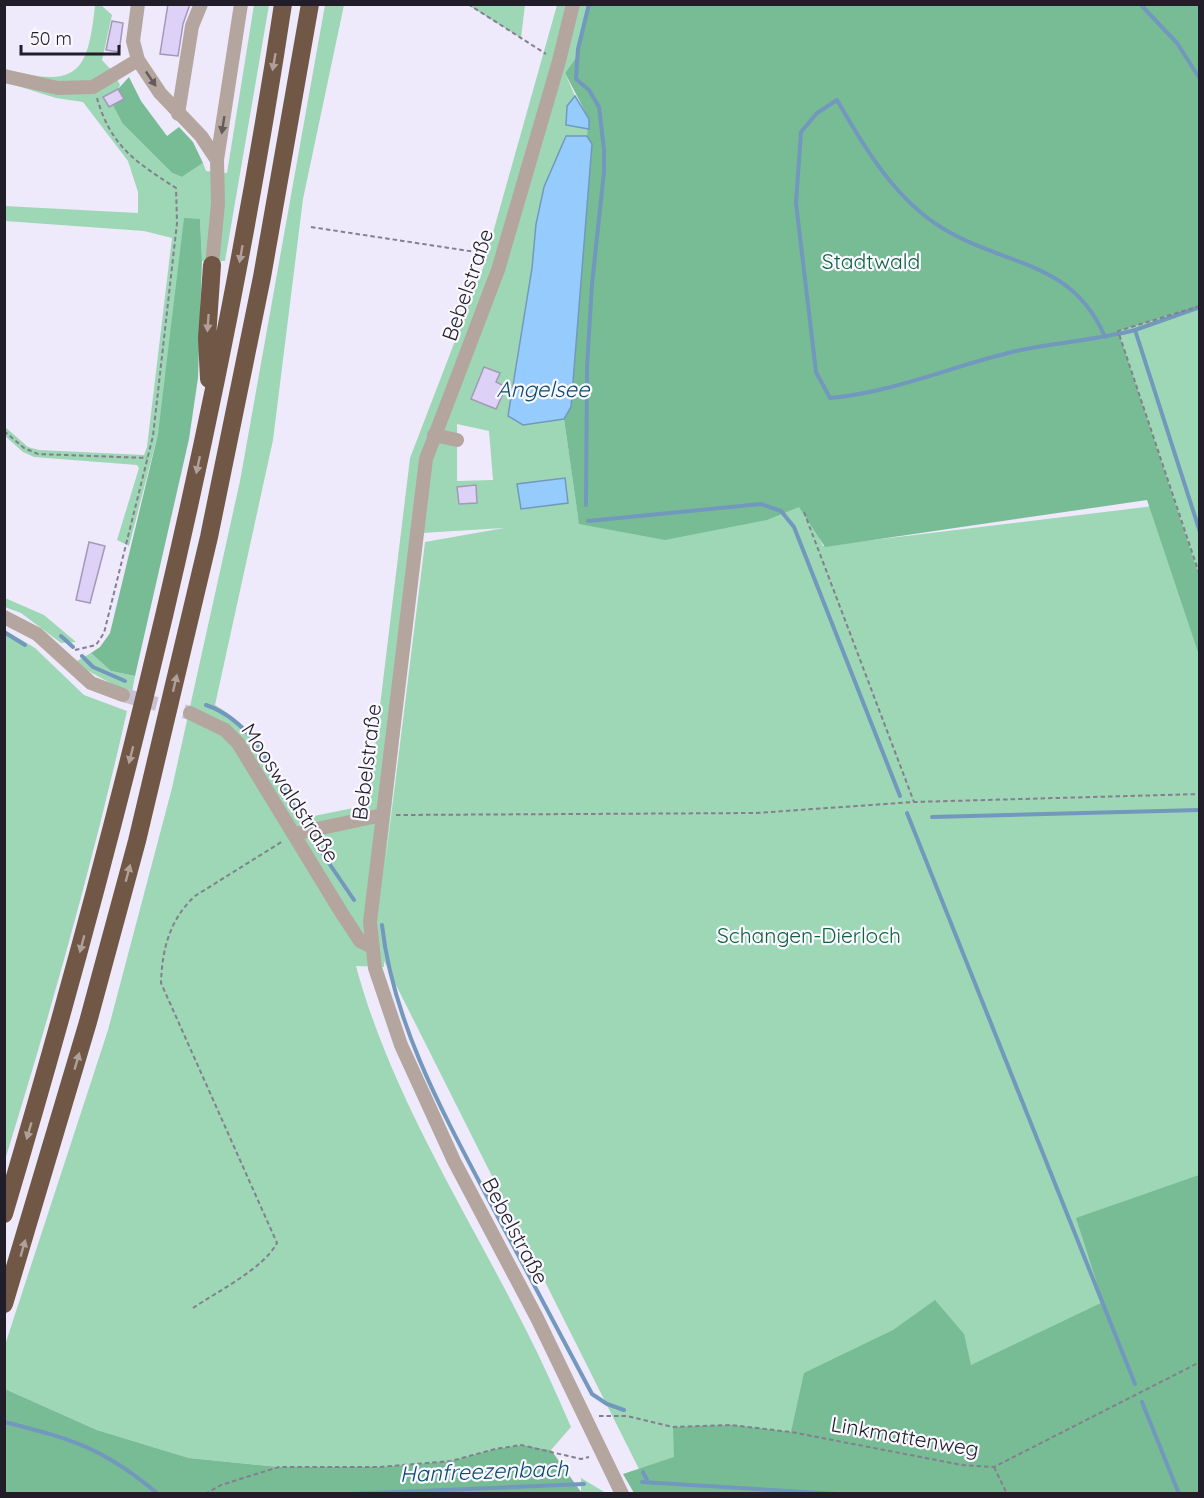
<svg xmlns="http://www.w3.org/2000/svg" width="1204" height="1498" viewBox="0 0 1204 1498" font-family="Quicksand,sans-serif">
	<rect width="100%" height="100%" fill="#efe9fc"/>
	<path fill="#9ed7b6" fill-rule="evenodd" d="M95 5H101L112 15 102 60 114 73 120 85 118 89 124 99 123 124 172 173 182 177 203 163 206 171 227 173 254 5H269L225 261H202L200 219 158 434 129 546 117 540 139 468 137 465 34 457 23 452 5 436 4 426 28 447 39 450 144 455 147 447 172 238 144 231 5 221V206L138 213V192L128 161 83 102 56 98 5 82V69C76 88 88 75 95 5Z
		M325 5H344L303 199 273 440 215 705C258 730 279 776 304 818L368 805 410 458 483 268 557 5H589L575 59 565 73 575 96 567 106 566 124 589 129 587 136H565L536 224 532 268 510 400 523 425 564 419 578 516 798 488 823 546 1162 505 1104 325 1199 299V1493H651L384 961V967L356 966C391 1096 467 1212 527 1332 543 1363 557 1395 571 1427L551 1450 521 1445 495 1449 451 1461 379 1467H279L189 1458 97 1430 5 1389V1345L108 1030 172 788 240 481ZM457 424 489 431 493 480 457 481ZM504 528 425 542 385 865 422 533Z
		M468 5H525L521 38Z
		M5 598 44 615 76 642 61 643 21 613 5 607Z
		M5 630 35 648 84 695 127 711C93 862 51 1011 5 1160Z
		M91 653 111 671 135 676 132 692 123 690 81 667 77 661Z
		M581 1478 606 1493H581Z"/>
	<path fill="#78bc96" d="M589 5H1199V306L1118 331 1199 576V655L1147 500 825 547 799 507 767 520 665 540 579 524 564 419 571 407 592 144 587 136 589 119 565 73 575 59Z
		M129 77 141 101 167 136 179 127 193 142 203 163 182 177 172 173 123 124 113 105 124 99 118 89Z
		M184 218 200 219 202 261 198 378 189 439 135 676 111 671 91 653 100 647 110 633 158 434Z
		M1199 1175V1493H634L623 1474 674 1457 673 1427 731 1425 791 1432 804 1373 893 1330 935 1300 964 1334 971 1365 1103 1302 1076 1218Z
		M5 1389 97 1430 189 1458 279 1467H379L451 1461 495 1449 521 1445 551 1450 581 1492 5 1493Z"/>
	<path fill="#95ccfd" stroke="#7298bd" stroke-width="1.5" d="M575 96 589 119V129L566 125 567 106Z
		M566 136H587L592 144 571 407 564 419 523 425 508 416 532 268 536 224 544 187Z
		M565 478 568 503 521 509 517 484Z"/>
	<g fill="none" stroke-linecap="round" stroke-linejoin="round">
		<path stroke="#7298bd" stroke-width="4" d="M1140 4 1177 43 1200 79
			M1200 307 1135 330 1200 532
			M1105 337C1072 260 1007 267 944 229 896 201 864 147 837 100L817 113 801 132 796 203 816 372 830 398C897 392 956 364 1021 350 1059 342 1097 340 1135 330
			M586 505 587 367 592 284 604 172V150L599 107 589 90 576 79 578 49 589 4
			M588 521 761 504 781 511 794 527 900 796
			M4 632 25 645
			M61 636 73 647
			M82 656 93 667 125 681
			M206 705C255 722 276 775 300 818
			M907 813 1135 1384
			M932 817 1200 810
			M316 844 354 900
			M382 925C393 1024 445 1117 491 1204 524 1267 558 1330 592 1394L607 1404 624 1410
			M1142 1402 1179 1494
			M4 1422C72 1439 104 1448 158 1494
			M643 1472 648 1482
			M642 1482 837 1494
			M349 1494 584 1484"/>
	</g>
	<path fill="#ddd1f7" stroke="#a399b7" stroke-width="1.5" d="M168 4H190L183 24 178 56 160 54Z
		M112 21 123 23 119 52 106 50Z
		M118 89 124 99 109 107 103 97Z
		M484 367 500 373 496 382 506 387 496 409 471 399Z
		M476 485 477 503 459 504 457 487Z
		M89 542 105 546 90 603 76 600Z"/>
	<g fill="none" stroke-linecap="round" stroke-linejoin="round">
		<path stroke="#c6c0d2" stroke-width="14" stroke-dasharray="14 7" stroke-linecap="butt" d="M123 695 190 713"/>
		<path stroke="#847f8e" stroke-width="2" stroke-dasharray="4.5 3" stroke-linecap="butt" d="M468 4 546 54
			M311 227 489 254
			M1200 306 1118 331 1200 576
			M4 431 24 448 38 454 147 458
			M804 512 914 802
			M75 650 96 645 104 633 153 436 177 223 176 188C136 162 111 147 97 98
			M396 815 756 813 914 802 1200 794
			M193 1308C218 1291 263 1269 277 1243L161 983C162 949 170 919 195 896L283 841
			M599 1416H627L673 1427 731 1425 791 1432 962 1465 994 1467 1200 1362
			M994 1467 1007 1494
			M205 1494 221 1485 279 1467H379L451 1461 495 1449 521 1445 581 1459 589 1457"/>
		<path stroke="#b4a69e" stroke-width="14" d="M138 4 133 41 138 60 160 93 201 136 217 160 218 204 212 265
			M573 4 559 61 498 270 426 459 370 922 375 968 401 1045 454 1161 537 1318 622 1494
			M4 76 58 88 93 87 138 60
			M178 114 192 26 201 4
			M217 160 241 4
			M434 435 457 440
			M4 617 37 634 91 683 123 695
			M190 713 225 730 238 743 341 912 360 941 372 947
			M294 834 382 815"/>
		<path stroke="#715746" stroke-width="18" d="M209 379 207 338 212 265
			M4 1214C122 817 221 414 283 4
			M4 1304 88 1022 137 841 209 537 262 277 310 4"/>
	</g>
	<defs><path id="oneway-solid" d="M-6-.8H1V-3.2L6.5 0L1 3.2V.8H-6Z" transform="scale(1.5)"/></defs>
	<g fill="#afa099">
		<use href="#oneway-solid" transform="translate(274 62) rotate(100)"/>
		<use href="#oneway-solid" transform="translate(241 254) rotate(100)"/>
		<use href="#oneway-solid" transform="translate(208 323) rotate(94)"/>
		<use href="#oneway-solid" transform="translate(198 465) rotate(102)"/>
		<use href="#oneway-solid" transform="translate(175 683) rotate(-77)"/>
		<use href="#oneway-solid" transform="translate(131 755) rotate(104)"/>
		<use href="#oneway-solid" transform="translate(128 873) rotate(-75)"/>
		<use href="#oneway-solid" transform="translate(82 944) rotate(105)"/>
		<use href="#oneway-solid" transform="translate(77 1061) rotate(-74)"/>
		<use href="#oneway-solid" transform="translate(29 1131) rotate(106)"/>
		<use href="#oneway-solid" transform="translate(23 1248) rotate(-74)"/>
	</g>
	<g fill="#645b5e">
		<use href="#oneway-solid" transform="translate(151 79) rotate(56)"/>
		<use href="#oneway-solid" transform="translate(223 125) rotate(99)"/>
	</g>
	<g text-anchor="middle" stroke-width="4.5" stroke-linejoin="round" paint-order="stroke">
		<g font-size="21" fill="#10623e" stroke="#faf9ff">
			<text x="871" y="269">Stadtwald</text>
			<text x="809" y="943">Schangen-Dierloch</text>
		</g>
		<g font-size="21" fill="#221e29" stroke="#faf9ff">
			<text transform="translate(468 285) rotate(-71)" y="7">Bebelstraße</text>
			<text transform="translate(367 762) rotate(-83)" y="7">Bebelstraße</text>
			<text transform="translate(290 793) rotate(57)" y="7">Mooswaldstraße</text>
			<text transform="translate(515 1231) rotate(62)" y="7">Bebelstraße</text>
			<text transform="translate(905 1437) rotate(10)" y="7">Linkmattenweg</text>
		</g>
		<g font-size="22" font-style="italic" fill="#084a76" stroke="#faf9ff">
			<text x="543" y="397">Angelsee</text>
			<text transform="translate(484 1471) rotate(-2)" y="8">Hanfreezenbach</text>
		</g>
	</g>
	<rect width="1204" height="1498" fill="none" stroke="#221e29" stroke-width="12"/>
	<path d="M21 45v9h98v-9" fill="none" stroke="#221e29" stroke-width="3"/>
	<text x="30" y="45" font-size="18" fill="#221e29" stroke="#faf9ff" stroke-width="4.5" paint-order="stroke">50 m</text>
</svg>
